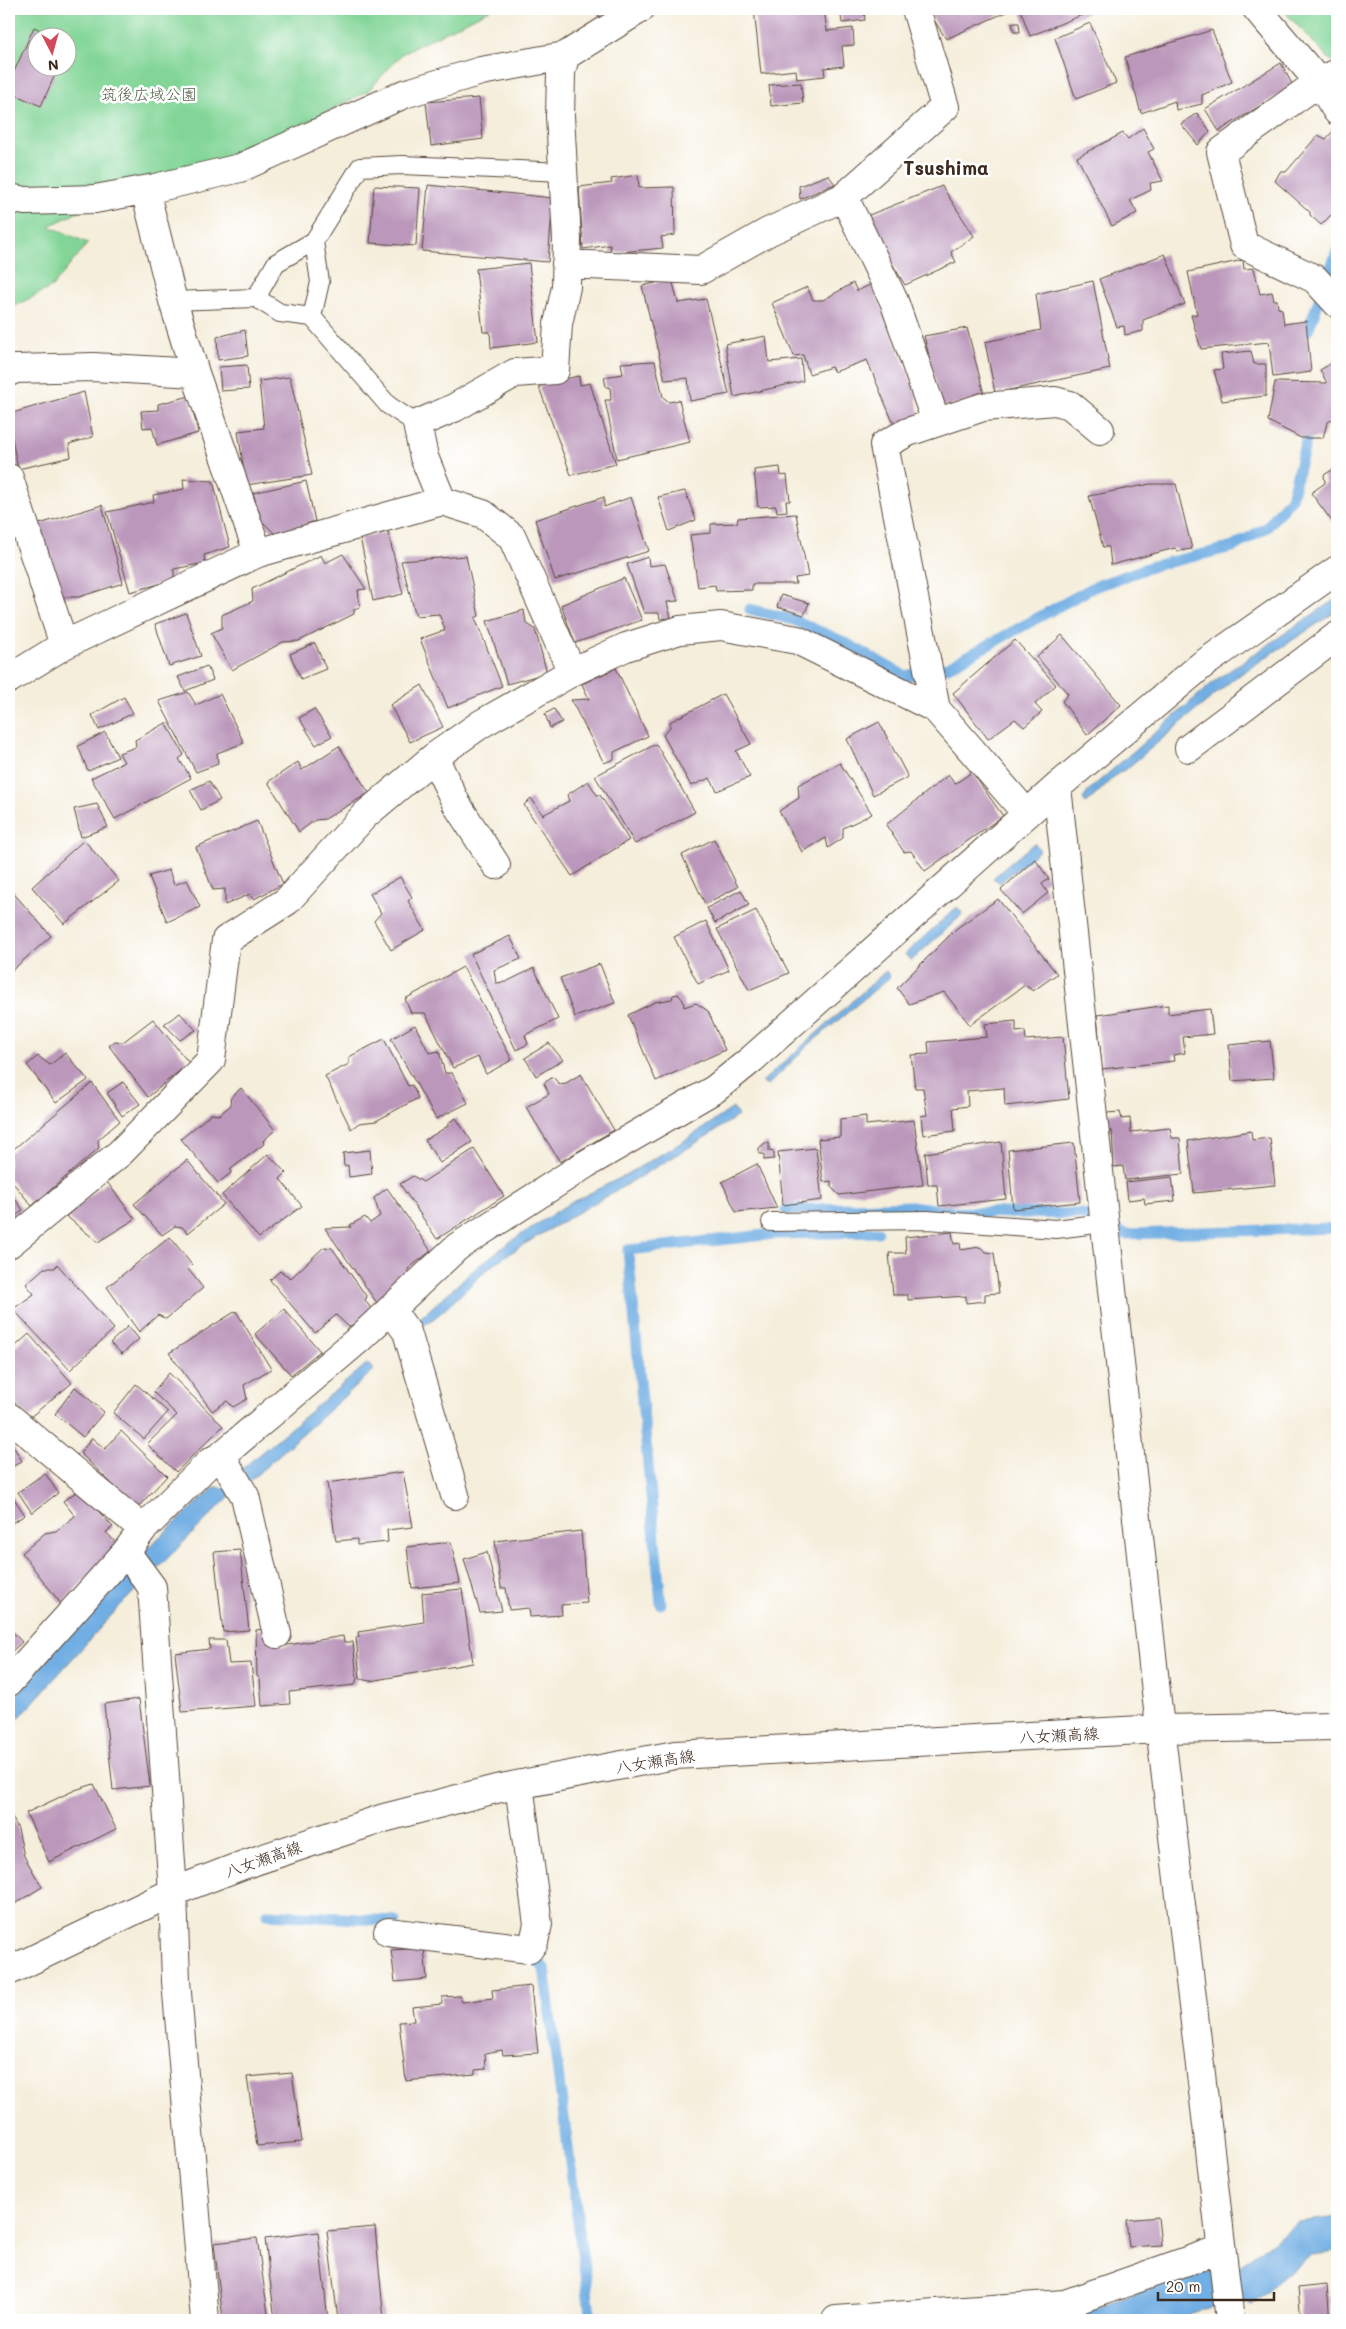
<svg xmlns="http://www.w3.org/2000/svg" width="1346" height="2329" viewBox="0 0 1346 2329" font-family="Mali,'Klee One',sans-serif">
	<rect width="100%" height="100%" fill="#fff"/>
	<filter id="ink" filterUnits="userSpaceOnUse"><feTurbulence type="fractalNoise" baseFrequency=".02" numOctaves="2"/><feDisplacementMap in="SourceGraphic" scale="10" xChannelSelector="R" yChannelSelector="G"/><feConvolveMatrix kernelMatrix="1 2 1 2 8 2 1 2 1" color-interpolation-filters="sRGB"/></filter>
	<filter id="wash" filterUnits="userSpaceOnUse"><feTurbulence type="fractalNoise" baseFrequency=".0096" numOctaves="4" result="noise"/><feDisplacementMap in="SourceGraphic" scale="20" xChannelSelector="R" yChannelSelector="G"/><feGaussianBlur stdDeviation="1.12" result="paint"/><feColorMatrix in="noise" values="0 0 0 0 0 0 0 0 0 0 0 0 0 0 0 0 0 1.4 0 .05"/><feComposite in="paint" operator="in"/></filter>
	<g filter="url(#wash)">
		<rect width="100%" height="100%" fill="#f5eedb"/>
		<path fill="#82d597" stroke="#5e805a" fill-rule="evenodd" d="M9 9H491L403 53 368 91 249 152 88 196 9 187ZM38 38H68V68H38Z
			M1282 9H1337V58L1331 61Z
			M87 208 49 226 88 243 52 287 11 308 9 316V210Z"/>
		<path fill="#71aee3" stroke="#566c80" d="M1337 598V611L1236 677 1125 770C1115 772 1098 795 1086 803L1083 799 1090 789 1217 679Z
			M1034 843 1040 850 1000 883 993 878Z
			M957 907 963 914 911 961 905 954Z
			M886 971 890 977 811 1043 767 1086 762 1082Z
			M733 1108 738 1116C664 1166 584 1207 507 1255 475 1275 453 1308 420 1328V1318L477 1267 511 1241 568 1204 624 1176 684 1141Z
			M368 1363 374 1370 252 1479 230 1496 119 1607 9 1729V1704L57 1648 123 1581 144 1551 215 1487 224 1488 244 1467Z
			M1337 2217V2251L1311 2254 1252 2305 1247 2302 1198 2311 1171 2320H1036H1057L1185 2277 1239 2266 1299 2222Z"/>
		<g fill="none" stroke-linecap="round" stroke-linejoin="round">
			<path stroke="#71aee3" stroke-width="11" d="M1308 330 1337 251
				M750 609 794 620 844 642 905 676 948 667 1094 587 1153 566 1233 547 1267 527 1291 498 1306 441
				M786 1210 911 1206 957 1212 1082 1214 1126 1234 1337 1228
				M661 1604 628 1250 774 1234 878 1232
				M267 1914 395 1921
				M525 1949 544 1968 591 2320"/>
		</g>
		<g id="blocks">
			<path fill="#bb98bb" d="M595 9H613L600 17Z
				M754 9H824L827 31 853 28 854 45 842 46 844 66 824 68 825 76 797 79 796 70 761 74Z
				M840 9H864L865 20 842 23Z
				M927 9H1013L946 39Z
				M1020 9H1097L1030 36Z
				M1012 23H1019L1020 32H1014Z
				M1090 23 1116 83 1076 99 1055 38Z
				M34 27 57 38H38V68H58L41 106 9 92V83Z
				M1212 30 1232 82 1202 95V104L1176 110 1175 101 1141 113 1125 57Z
				M1281 63 1293 86 1219 131 1205 109Z
				M801 83 803 103 771 106 769 85Z
				M479 98 483 139 431 146 426 102Z
				M1197 113 1210 131 1198 145 1181 124Z
				M1143 128 1154 149 1148 152 1163 181 1150 183 1151 190 1130 200 1137 213 1112 226 1077 157 1123 133 1128 139Z
				M1334 130 1337 133V213L1332 214 1321 225 1310 215V212L1275 181 1280 172H1286L1318 135 1326 139Z
				M638 175 639 188 674 187 675 235 661 237 663 248 611 253 610 245 583 249 579 187 612 183 611 179Z
				M828 175 835 184 800 199 799 186Z
				M428 185 553 198 548 262 422 251Z
				M374 186 420 188 416 246 370 243Z
				M942 186 974 236 951 252 956 262 905 285 864 217Z
				M1165 254 1185 304 1143 320V331L1125 335 1124 326 1117 327 1099 279Z
				M1243 260 1244 269 1254 268 1260 294 1272 292 1274 300H1277L1278 308 1282 309 1284 324 1306 321 1311 372 1273 377 1269 342 1201 349 1191 315 1197 314 1188 272Z
				M529 263 538 342 491 348 490 332H483L476 269Z
				M672 279 678 303 706 299 729 394 690 401 688 378 665 380 642 286Z
				M1093 281 1110 369 995 393 985 342 1041 330 1036 294Z
				M853 283 857 291 872 284 916 392 919 416 895 427 867 360 834 372 831 367 809 374 803 355 794 356 772 303 807 287 813 300H823Z
				M967 328 985 398 942 407 924 336Z
				M245 330 248 356 218 360 217 337Z
				M766 336 769 362 801 359 803 381 734 397 725 344Z
				M1251 351 1254 364H1266V396L1222 401 1214 370 1223 369 1221 354Z
				M1337 360V416L1327 423 1323 438H1301L1268 421 1275 382 1327 383 1320 370Z
				M655 361 663 397 669 402 679 400 690 442 617 459 605 400H611L610 387H606L604 377 623 374 621 363Z
				M247 365 249 389 221 391 219 367Z
				M579 376 580 385 590 383 616 464 571 475 539 387 546 383Z
				M290 377 312 475 246 485 238 431 264 428 259 381Z
				M84 392 93 437 69 444 71 457 18 469 9 424V414Z
				M190 396 198 433 157 445 152 427 143 428 141 411 158 410V404Z
				M780 467 781 476 787 475 790 501H786L787 511 777 512 776 506 758 507 754 470Z
				M1337 467V528L1311 493 1325 483 1324 475Z
				M183 479 213 481 230 547 204 555 205 563 174 569V580L130 592 107 512 154 502 153 495 184 489Z
				M306 481 315 521 276 535 262 521 253 493Z
				M1150 484H1176L1192 549 1178 551 1175 548 1111 565 1109 547H1103L1089 496Z
				M685 491 696 520 669 531 658 497Z
				M604 497V507L631 497 649 551 555 580 535 520Z
				M102 505 123 583 79 597H59L36 525Z
				M796 514 808 576 795 578 796 584H752V590L716 591 715 585 698 587 690 535 711 533V524L737 523 738 518Z
				M388 532 403 594 373 601 360 537Z
				M343 554 366 589 358 590 360 607 354 609V614L299 641 283 642 232 670 211 633 222 628V615L253 601 252 589 321 555 325 563Z
				M466 556 479 616 475 618 502 686 448 708 420 639 445 630 439 614 416 616 401 561Z
				M648 557 649 566 665 564 678 601 667 602 671 618 660 619 659 613H644L627 564Z
				M624 578 642 620 575 643 561 605Z
				M781 595 809 603 804 615 777 607Z
				M524 610 526 623 535 629 547 673 507 684 487 621Z
				M186 613 201 656 169 666 155 624Z
				M1062 635 1121 705 1087 735 1062 701 1068 694 1037 657Z
				M1015 640 1056 685 1035 704 1042 712 1024 727 1015 719 988 739 953 693Z
				M315 643 326 669 301 679 290 654Z
				M207 666 213 680 185 691 178 677Z
				M616 668 648 736 614 752V759L604 763 571 700 589 699 582 684Z
				M422 685 443 727 410 742 390 705Z
				M188 692 196 705 220 694 244 743 217 753 218 764 196 772 159 701Z
				M723 694 751 744 736 751 750 777 717 791 710 778 691 786 663 735 670 727V722Z
				M124 697 133 713 99 730 92 715Z
				M314 709 332 736 316 745 299 718Z
				M554 709 562 722 550 728 545 714Z
				M879 722 908 777 873 795 847 739Z
				M166 723 184 755 179 759 191 778 115 819 91 778 124 762 119 753 136 747 135 740Z
				M105 732 118 757 88 771 78 746Z
				M656 744 695 812 635 844 595 776Z
				M339 746 369 793 325 819 315 820 299 832 268 782 298 762 302 770Z
				M840 763 872 814 843 828V838L828 848 826 838 802 852 779 811 799 798 798 785Z
				M972 772 1003 816 925 871 911 851 904 852 886 825 948 775 955 784Z
				M209 781 220 800 201 810 190 790Z
				M588 781 597 795H600L629 840 572 876 524 805 531 798 543 815 569 801 567 795Z
				M97 804 108 827 81 837 74 809Z
				M257 821 283 884 254 899 250 894 225 905V889L213 890 196 847Z
				M714 839 738 887 705 904 682 855Z
				M84 840 119 881 64 924 32 887Z
				M1035 859 1049 879 1042 884 1048 893 1022 914 1001 890Z
				M169 870 174 885 187 880 200 907 167 922 149 876Z
				M400 877 412 897 408 901 425 930 391 950 374 921 381 913 370 894Z
				M9 888 51 936 9 973Z
				M741 890 749 905 715 923 707 908Z
				M998 899 1057 974 1033 991 1025 985 970 1025 944 992 909 1004 897 988 957 928Z
				M756 910 789 973 749 990 717 929Z
				M706 921 729 970 698 984 674 937Z
				M510 936 521 959 494 970 496 983 506 982 534 968 558 1019 525 1035 528 1044 516 1050 471 954Z
				M600 964 615 1003 575 1017 560 978Z
				M463 967 512 1060 486 1074 478 1057 453 1068 425 1013H411L405 999Z
				M678 994 683 1000 684 1007 696 1003 708 1011 725 1050 656 1081 628 1015 655 1002 672 999 673 995Z
				M1168 1005V1014L1210 1009 1213 1034 1183 1037 1185 1053 1173 1055 1174 1061 1102 1069 1097 1015Z
				M180 1013 196 1030 180 1040 164 1024Z
				M153 1019 189 1063 148 1097 109 1046 115 1041 123 1042Z
				M1016 1021V1032L1025 1031 1026 1040 1063 1037 1069 1099 1005 1106 1004 1088 967 1091 968 1106 953 1108 955 1131 923 1135 921 1116 927 1115 923 1088H915L911 1055 929 1054 928 1042 987 1037 985 1024Z
				M415 1025 429 1053 439 1051 445 1073H452L468 1103 436 1119 391 1039Z
				M384 1039 408 1086 412 1085 418 1098 376 1121 359 1123 351 1129 325 1076 349 1064V1057Z
				M1270 1041 1274 1078 1232 1081 1229 1045Z
				M549 1043 563 1060 536 1076 525 1058Z
				M65 1053 88 1080 56 1103 27 1065 38 1056 50 1065Z
				M581 1074 614 1130 560 1162 526 1107 549 1094 544 1083 553 1077 559 1084 566 1083Z
				M123 1082 140 1104 122 1116 107 1093Z
				M92 1083 120 1121 98 1140 99 1148 32 1206 9 1178V1153Z
				M241 1088 275 1130 263 1141 264 1144 231 1169V1173L218 1183 181 1139 211 1114 219 1115 231 1105 230 1099Z
				M1120 1112 1122 1119 1130 1118 1131 1132 1170 1128 1172 1138H1180L1183 1174 1125 1180 1123 1166 1114 1167 1112 1131H1108L1106 1113Z
				M866 1116V1125L914 1120 923 1185 839 1195 831 1187V1181L823 1182 818 1139 840 1137V1119Z
				M456 1118 472 1142 440 1163 425 1140 448 1126V1123Z
				M1251 1131 1252 1140 1270 1138 1275 1185 1194 1193 1188 1141Z
				M1001 1142 1006 1199 939 1206 937 1185H928L925 1153Z
				M765 1143H769V1151L774 1152V1159L764 1160V1154H759V1148Z
				M1074 1143 1080 1202 1013 1209 1008 1150Z
				M816 1148 822 1200 783 1205 778 1152Z
				M474 1149 504 1196 437 1239 400 1184 413 1176 423 1182Z
				M370 1150 372 1174 349 1177 348 1165 344 1166 343 1153Z
				M268 1154 286 1173 280 1179 302 1206 259 1238 222 1195Z
				M187 1160 224 1204 188 1233 182 1227 175 1226 162 1235 134 1204Z
				M757 1164 777 1208 736 1212 722 1182Z
				M1172 1177 1175 1201 1145 1204 1144 1198 1128 1200 1126 1182Z
				M107 1182 135 1219 98 1242 66 1216Z
				M387 1188 431 1251 408 1269V1275L377 1303 325 1228 351 1227 350 1225 365 1217 370 1223 380 1216 374 1198Z
				M9 1191 23 1210 9 1222Z
				M952 1232 954 1244 960 1243 961 1250 980 1247 986 1252 994 1253 999 1293 985 1294V1301L966 1303V1296L908 1300V1295H893L889 1253H906L905 1237Z
				M170 1237 192 1265 188 1269 203 1288 166 1319 158 1315 139 1332 107 1287Z
				M324 1247 332 1248 367 1297 365 1300 372 1310 349 1327 336 1315 315 1333 270 1280 280 1271 291 1278Z
				M57 1264 114 1329 70 1370 13 1309 34 1294 26 1284 44 1268H55Z
				M284 1309 320 1351 291 1375 255 1334Z
				M236 1311 271 1369 244 1385 247 1399 233 1407 227 1401 212 1411 169 1353Z
				M128 1326 139 1339 122 1354 110 1343Z
				M29 1334 72 1383 29 1418 9 1396V1352Z
				M169 1373 223 1426 176 1472 147 1444 177 1415 153 1392Z
				M136 1384 168 1412 144 1439 113 1413Z
				M75 1387 104 1412 83 1437 55 1414Z
				M121 1431 167 1476 137 1508 80 1453 92 1438 105 1449Z
				M9 1439 22 1461 9 1469Z
				M403 1472 413 1527 387 1530 388 1542 357 1545V1539L336 1541 327 1483Z
				M45 1473 58 1493 32 1513 18 1492Z
				M79 1490 113 1527 106 1532 118 1545 61 1604 22 1553 45 1533 56 1531 75 1516 63 1501Z
				M9 1491 25 1515 9 1525Z
				M581 1531 587 1603 561 1605 562 1615 530 1617 529 1608 509 1610 506 1588H501L495 1541Z
				M451 1542 460 1583 412 1588 407 1547Z
				M240 1550 249 1630 223 1632 214 1552Z
				M487 1552 502 1611 480 1613 464 1559Z
				M462 1589 473 1663 370 1681 360 1679 356 1637H359L358 1632 424 1622 422 1593Z
				M10 1629 22 1642 9 1654V1630Z
				M265 1629 282 1646 343 1636 344 1642H353L357 1678 355 1685 289 1692 290 1704 262 1706 260 1679 257 1676 256 1630Z
				M209 1640H226L229 1664 251 1663 256 1706 182 1712 175 1653 210 1649Z
				M139 1699 150 1786 113 1790 104 1704Z
				M94 1784 116 1829 49 1862 26 1813 75 1790Z
				M9 1811 18 1829 24 1856 42 1887 11 1906 9 1904Z
				M424 1948 427 1979 395 1982 391 1950Z
				M531 1986 538 2053 503 2055 502 2050 485 2053 486 2069 475 2070V2074L406 2081 399 2022 414 2021 412 2007 442 2004V1997L460 1996 462 2002 493 1998 492 1990Z
				M292 2073 302 2142 257 2146 247 2077Z
				M1158 2217 1161 2245 1129 2247 1126 2220Z
				M375 2227 384 2320H338L327 2231Z
				M318 2232 328 2320H275L265 2239Z
				M257 2238 269 2320H223L214 2243Z
				M1327 2285 1330 2320H1301L1298 2288Z"/>
		</g>
	</g>
	<g filter="url(#ink)">
		<use href="#blocks" fill-opacity="0" stroke="#57473a" stroke-width="1"/>
		<g fill="none" stroke-linecap="round" stroke-linejoin="round">
			<defs>
				<path id="service" d="M256 298 276 263 314 241
					M173 301 256 298 280 313 312 317 388 405 417 424
					M312 317 320 282 314 241 360 167 402 165 563 172
					M771 1222 927 1220 1056 1229 1104 1223"/>
				<path id="minor" d="M1257 9 1319 82 1337 111
					M1337 73 1319 82 1221 152 1244 245 1315 279 1337 303
					M145 190 173 301 195 373 258 553
					M844 197 894 301 936 422
					M9 198 25 201 95 199 155 188 240 168 404 94 481 71 565 56
					M566 264 701 270 768 232 844 197 945 107 916 9
					M9 372 15 369 93 367 195 373
					M9 478 64 645
					M442 501 424 457 417 424 454 408 515 373 555 370 558 324 566 287 567 239 560 116 561 73 565 56 640 9
					M9 679 64 645 258 553 442 501 483 514 512 537 572 672 626 647 680 630 721 626 797 640 936 709 1027 814
					M936 709 884 445 908 432 983 407 1055 401 1070 405 1100 430
					M1189 748 1337 636
					M434 757 457 805 496 865
					M1057 787 1157 1701 1230 2320
					M9 1244 120 1153 211 1060 226 940 287 901 365 815 434 757 481 724 572 672
					M391 1310 407 1332 455 1495
					M9 1417 143 1529
					M221 1456 245 1496 277 1634
					M126 1552 152 1587 173 1892 176 1981 205 2320
					M9 1682 126 1552 143 1529 210 1462 221 1456 359 1339 457 1247 586 1164 715 1089 752 1059 1057 787 1202 665 1337 570
					M388 1932 529 1949 534 1942 538 1924 519 1785
					M836 2320 1065 2304 1221 2249"/>
				<path id="primary" d="M9 1971 173 1892 243 1865 384 1818 496 1789 675 1755 1161 1729 1337 1726"/>
			</defs>
			<use href="#service" stroke="#57473a" stroke-width="20"/>
			<use href="#minor" stroke="#57473a" stroke-width="30"/>
			<use href="#primary" stroke="#57473a" stroke-width="30"/>
			<use href="#service" stroke="#fff" stroke-width="18"/>
			<use href="#minor" stroke="#fff" stroke-width="28"/>
			<use href="#primary" stroke="#fff" stroke-width="28"/>
		</g>
	</g>
	<g text-anchor="middle" stroke-width="5" stroke-linejoin="round" paint-order="stroke">
		<g font-size="16" fill="#505d42" stroke="#fff">
			<text x="149" y="100">筑後広域公園</text>
		</g>
		<g font-size="16" fill="#3b2a1e" stroke="#fff">
			<text transform="translate(1059 1735) rotate(-3)" y="6">八女瀬高線</text>
			<text transform="translate(655 1761) rotate(-9)" y="6">八女瀬高線</text>
			<text transform="translate(263 1859) rotate(-19)" y="6">八女瀬高線</text>
		</g>
		<g font-size="19" font-weight="bold" fill="#3b2a1e" stroke="#fff">
			<text x="946" y="175">Tsushima</text>
		</g>
	</g>
	<rect width="1346" height="2329" fill="none" stroke="#fff" stroke-width="30"/>
	<g transform="translate(52 52) rotate(174)"><circle r="24" fill="#ffffff" stroke="#b1aaa5"/>
	<path d="M0-4L9 19L0 12L-9 19Z" fill="#d1495b"/>
	<text y="-8" font-size="14" font-weight="bold" text-anchor="middle" fill="#3b2a1e">N</text>
	</g>
	<path d="M1158 2292v8h116v-8" fill="none" stroke="#3b2a1e" stroke-width="2.5"/>
	<text x="1166" y="2292" font-size="15" fill="#3b2a1e" stroke="#ffffff" stroke-width="4" paint-order="stroke">20 m</text>
</svg>
